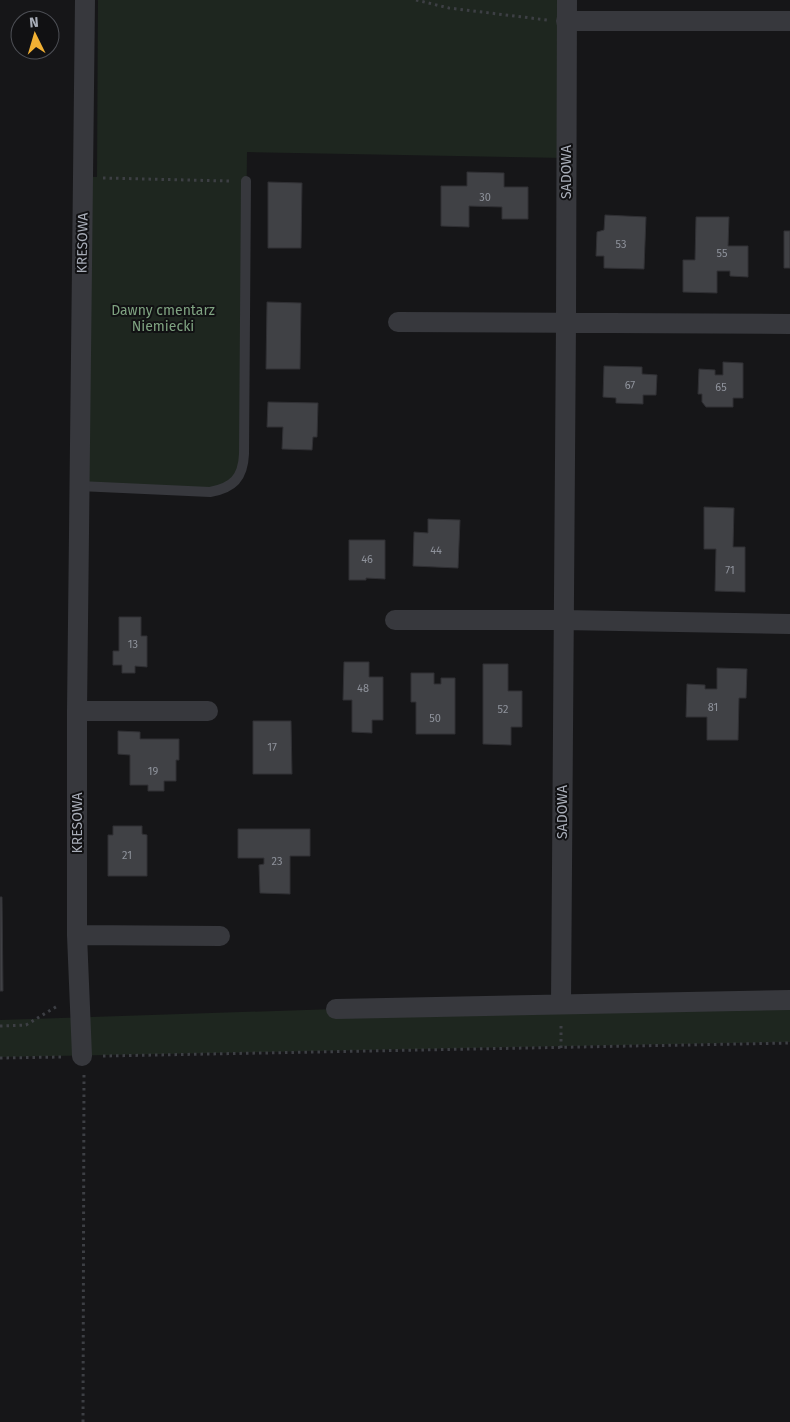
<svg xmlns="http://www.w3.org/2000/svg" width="790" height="1422" viewBox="0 0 790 1422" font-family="'Fira Sans',sans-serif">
	<rect width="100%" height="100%" fill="#161618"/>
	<path fill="#1e261f" d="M98 0H567L566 158 247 152 243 466 221 490 79 486 83 177H97Z
		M790 1000V1042L0 1057V1020L336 1009Z"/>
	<path fill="#404145" stroke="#303034" d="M467 172 504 173V187H528V219H502V207L469 206V227L441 226V186H467Z
		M268 182 302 183 301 248H268Z
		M605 215 646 217 644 269 604 268V256H596L597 232 604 230Z
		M696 217H729L728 246H748V277L730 276V271H717V293L683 292V260H695Z
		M784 231H790V268H784Z
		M267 302 301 303 300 369H266Z
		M723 362 743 363V398H733V407H706L702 402V394H698L699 369 715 370V375H723Z
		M604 366 642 367V374L657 375 656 395H643V404L616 403V398L603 397Z
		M268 402 318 403 317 437H313L312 450 282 449 283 427H267Z
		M704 507 734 508 733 547H745V592L715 591 716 549H704Z
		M428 519 460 520 458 568 413 566 414 532 428 533Z
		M349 540H385V579L366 578V580H349Z
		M119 617H141V636H147V667L135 666V673H122V665H113V651H119Z
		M344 662H369V677H383V720H372V733L352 732V700H343Z
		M483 664H508V691H522V727H511V745L483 744Z
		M717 668 747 669 746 698H739L738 740H707V717H686L687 684 705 685V689H717Z
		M411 673H434V684H441V678H455V734H416V702H411Z
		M253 721H291L292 774H253Z
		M118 731 140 732V739H179V760H176V781H164V791H148V785H130V755L118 754Z
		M113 826H142V834L147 835V876H108V835H113Z
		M238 829H310V856H290V894L260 893 259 865 264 864V858H238Z
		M0 897H2L3 991H0Z"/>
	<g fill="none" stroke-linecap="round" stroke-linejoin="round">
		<path stroke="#3d3f44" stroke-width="3" stroke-dasharray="2.5 4" stroke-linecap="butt" d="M416 0 449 8 547 20
			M103 178 229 181
			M0 1026 26 1025 59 1005
			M561 1048V1025
			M103 1056 790 1043
			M0 1058 62 1057
			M83 1422 84 1075"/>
		<path stroke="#37383d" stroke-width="10" d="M79 486 210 492C233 488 243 478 244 454L246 181"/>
		<path stroke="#37383d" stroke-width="20" d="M566 21H790
			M398 322 790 324
			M395 620H563L790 624
			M77 711H208
			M77 935 220 936
			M561 1004 566 323 567 0
			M336 1009 790 1000
			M82 1056 77 935V711L85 0"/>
	</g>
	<g text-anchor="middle" stroke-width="4" stroke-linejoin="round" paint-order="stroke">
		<g font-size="11" fill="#8e929b">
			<text x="485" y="201">30</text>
			<text x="621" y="248">53</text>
			<text x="722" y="257">55</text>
			<text x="630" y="389">67</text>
			<text x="721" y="391">65</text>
			<text x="436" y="554">44</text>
			<text x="367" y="563">46</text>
			<text x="730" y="574">71</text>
			<text x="133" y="648">13</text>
			<text x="363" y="692">48</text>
			<text x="713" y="711">81</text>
			<text x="503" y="713">52</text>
			<text x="435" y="722">50</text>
			<text x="272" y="751">17</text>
			<text x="153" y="775">19</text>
			<text x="127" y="859">21</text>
			<text x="277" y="865">23</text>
		</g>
		<g font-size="14" fill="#a8adb8" stroke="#111113">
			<text transform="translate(566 172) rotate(-90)" y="5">SADOWA</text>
			<text transform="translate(82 243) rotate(-89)" y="5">KRESOWA</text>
			<text transform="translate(562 812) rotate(-90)" y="5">SADOWA</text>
			<text transform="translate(77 823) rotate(-90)" y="5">KRESOWA</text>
		</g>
		<g font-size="14" fill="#7fa381" stroke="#111113">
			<text x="163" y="315">Dawny cmentarz<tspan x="163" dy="16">Niemiecki</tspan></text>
		</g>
	</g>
	<g transform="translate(35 35) rotate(355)"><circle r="24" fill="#111113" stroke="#4d4f55"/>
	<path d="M0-4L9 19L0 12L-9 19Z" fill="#f2b134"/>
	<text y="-8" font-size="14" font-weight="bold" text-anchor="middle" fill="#a8adb8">N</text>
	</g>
</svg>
